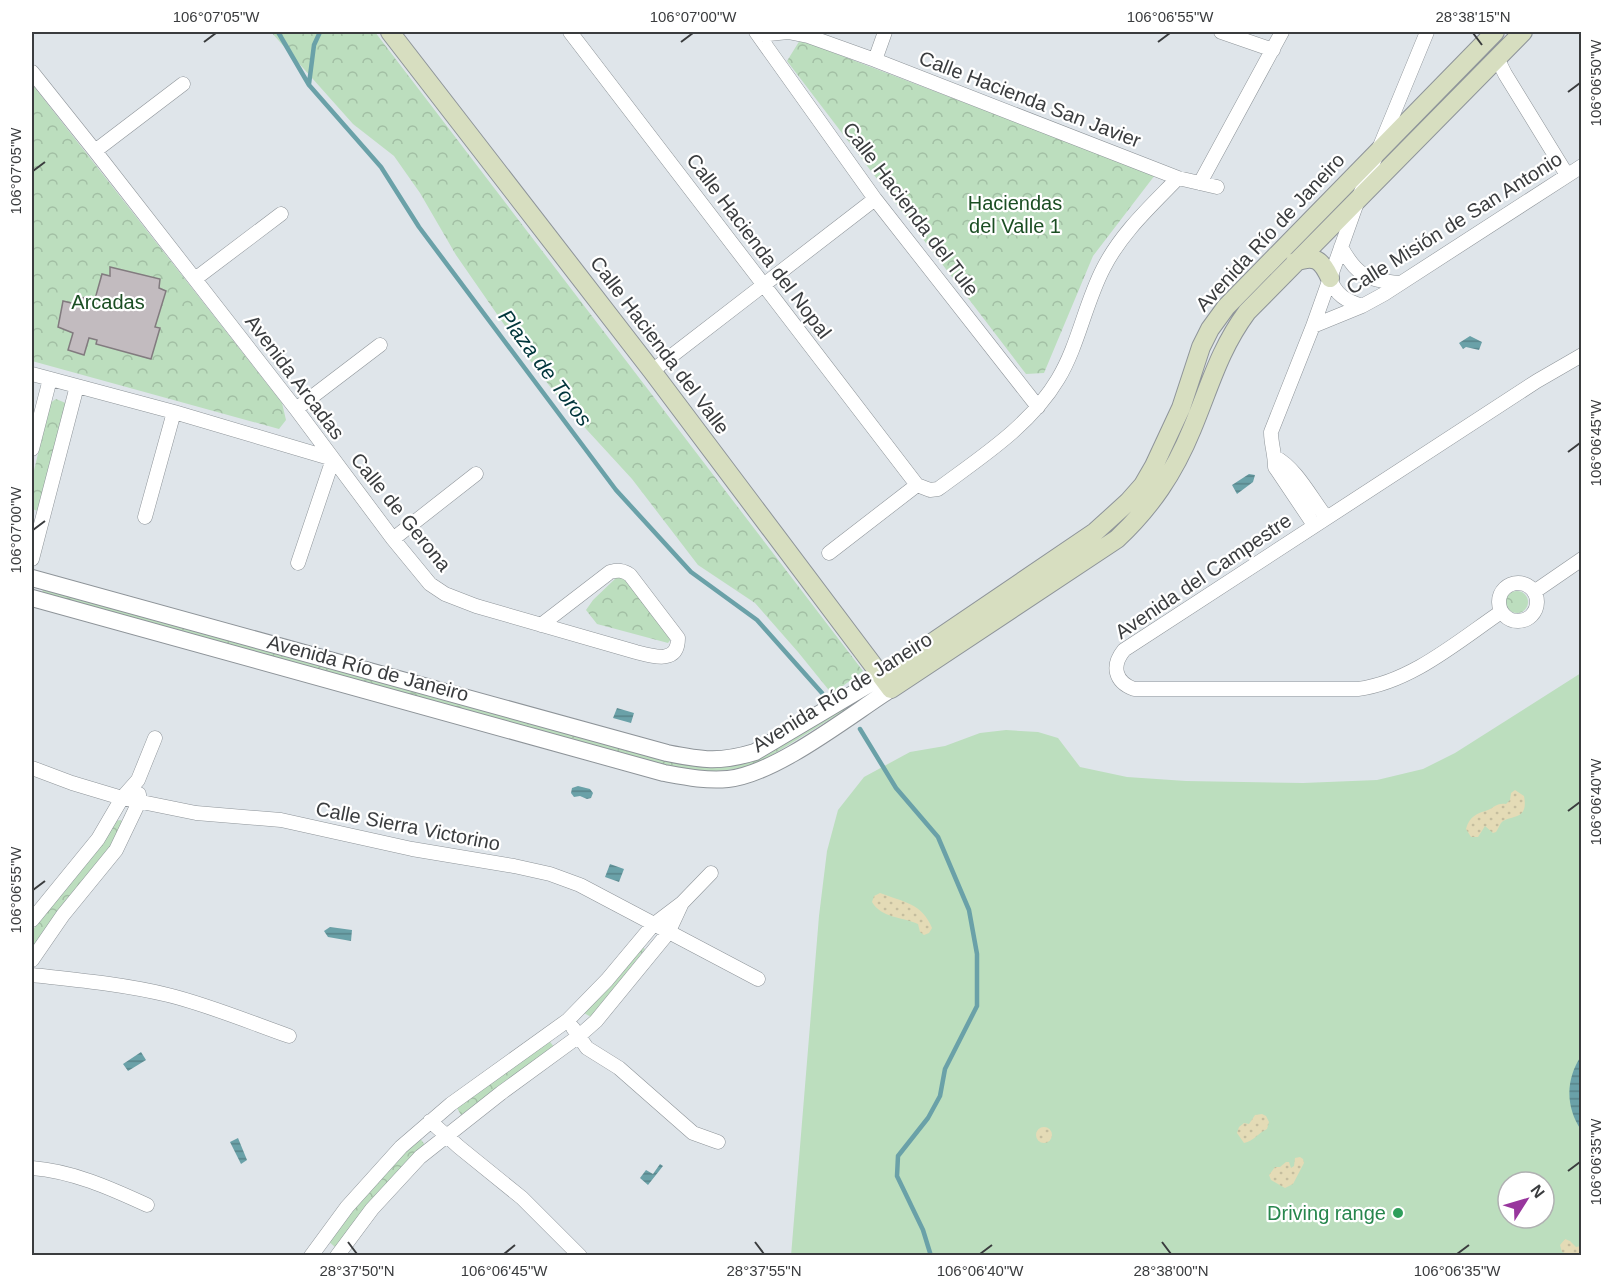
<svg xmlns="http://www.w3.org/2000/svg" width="1613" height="1287" viewBox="0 0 1613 1287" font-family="Arial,sans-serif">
	<defs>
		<pattern id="forest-crowns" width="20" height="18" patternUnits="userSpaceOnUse" patternTransform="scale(1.5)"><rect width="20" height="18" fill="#bcdebe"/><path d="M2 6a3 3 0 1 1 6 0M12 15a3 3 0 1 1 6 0" fill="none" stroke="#a2bfa4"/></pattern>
		<pattern id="sand-dots" width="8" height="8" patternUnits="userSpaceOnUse" patternTransform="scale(1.5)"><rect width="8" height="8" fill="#e4dbb6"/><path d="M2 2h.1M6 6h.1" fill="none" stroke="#c4bd9e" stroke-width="1.8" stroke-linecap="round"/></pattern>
		<pattern id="water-rules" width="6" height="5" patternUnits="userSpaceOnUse" patternTransform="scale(1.5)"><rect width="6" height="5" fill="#6aa1a8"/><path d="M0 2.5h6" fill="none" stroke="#58848a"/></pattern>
	</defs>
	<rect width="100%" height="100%" fill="#dfe5ea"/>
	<path fill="#bcdebe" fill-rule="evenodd" d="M1581 673V1255L791 1256 819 916 827 851 838 810 864 777 910 752 945 746 980 733 1006 730 1038 732 1058 738 1080 767 1127 777 1186 781 1303 783 1377 780 1423 769 1455 753ZM1508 1182H1544V1218H1508Z"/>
	<path fill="url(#forest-crowns)" d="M271 32H375L863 671 832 694 798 652 755 603 698 565 632 479 565 406 519 346 456 255 420 193 394 156 353 124Z
		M800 40 1155 175 1093 256 1044 373 1026 374 787 61Z
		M32 84 282 403 286 420 279 429 32 361Z
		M56 399 68 404 38 511 32 509V479L50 403Z
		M617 577 636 580 675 634 668 643 597 624 586 610 593 600Z
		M43 588 711 766 873 686 879 689 759 763C733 771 710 773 683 770L494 720 42 594Z
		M1506 602a11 11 0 1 1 22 0a11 11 0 1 1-22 0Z
		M121 820 125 828 32 953V931L114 821Z
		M639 945 645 949 591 1017 584 1013Z
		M548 1039 554 1047 461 1115 457 1108Z
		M419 1137 425 1145 368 1204 335 1247 328 1241 362 1198Z"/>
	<path fill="url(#sand-dots)" d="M1515 790 1524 796C1529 822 1510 814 1501 823 1499 826 1498 829 1496 832L1493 833 1485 826 1478 837H1471L1466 829C1470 816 1476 814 1488 810 1495 807 1497 803 1506 804L1510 800 1511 793Z
		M880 893C903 902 922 903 932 928L929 933 924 935 920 932 918 924C903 917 881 918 872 902L874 896Z
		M1262 1114 1266 1116 1269 1122 1267 1129C1258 1133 1254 1141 1244 1143L1237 1133 1239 1127 1244 1123 1249 1124 1255 1115Z
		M1036 1135a8 8 0 1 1 16 0a8 8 0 1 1-16 0Z
		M1300 1157 1303 1159 1304 1163 1293 1184 1285 1188 1271 1180 1269 1175 1275 1167H1280L1286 1162H1289L1291 1168 1294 1166 1295 1158Z
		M1565 1239 1570 1241 1576 1247 1581 1246V1255H1570L1562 1252 1560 1245Z"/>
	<path fill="url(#water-rules)" d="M1470 336 1482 342 1479 350 1466 347 1463 349 1459 343Z
		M1249 474 1255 475 1253 482 1237 494 1232 485Z
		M617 708 634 713 631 723 613 718Z
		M578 786 590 789 593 793 591 798 587 799 580 796 574 797 571 793 572 788Z
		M610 864 624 869 619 882 605 877Z
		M330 927 352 930 351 941 328 937 324 931Z
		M141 1052 146 1060 128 1071 123 1064Z
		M1581 1056V1130C1565 1106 1566 1079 1581 1056Z
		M238 1138 247 1160 241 1164 230 1142Z
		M660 1164 663 1166 648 1185 640 1178 646 1170 653 1174Z"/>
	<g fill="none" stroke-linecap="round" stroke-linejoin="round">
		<path stroke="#6aa1a8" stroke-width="4.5" d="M278 32 309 85 381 167 419 227 616 490 691 572 757 620 822 693
			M309 84 314 45 320 32
			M860 729 896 788 938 837 969 910 977 954V1006L945 1069 940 1096 928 1118 898 1156 897 1176 923 1230 931 1256"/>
	</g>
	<path fill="#c2bbbf" stroke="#827b7f" stroke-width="1.5" d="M110 267 160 279 159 288 166 291 155 327 160 328 151 359 96 344 97 340 89 338 84 355 68 350 73 333 58 327 63 301 75 304 78 300 85 297 95 299 102 274 110 276Z"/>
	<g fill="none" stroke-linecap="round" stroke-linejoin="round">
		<defs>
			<path id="minor" d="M570 32 917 485 930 490 938 489C981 457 1030 426 1058 379 1078 346 1085 304 1103 269 1121 233 1151 206 1178 178
				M756 32 875 199 1038 407
				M1221 32 1273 50
				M759 35 788 32 808 36 875 60 1178 178 1217 187
				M1497 58 1505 74 1567 175
				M875 60 885 32
				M32 72 95 151 296 409 393 539 430 584 445 594 476 606 636 652C652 656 678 665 678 638L630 575C623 570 618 570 610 572L541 625
				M95 151 183 84
				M1200 183 1282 32
				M1341 247C1357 276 1367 280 1399 283
				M1330 278C1335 295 1347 301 1362 306
				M195 279 281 214
				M1313 326 1362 306 1384 294 1582 166
				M652 371 875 199
				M32 374 174 412 333 459
				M296 409 380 345
				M32 449 50 379
				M1275 457C1297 469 1311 498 1326 517
				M145 517 174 412
				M1314 525 1275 467C1275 454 1271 444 1271 432L1313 326 1359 197 1427 32
				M393 539 476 474
				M829 553 917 485
				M32 559 77 386
				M298 563 333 459
				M1499 602a19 19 0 1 1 38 0a19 19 0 1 1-38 0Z
				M1534 592 1582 559
				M1501 612C1457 642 1411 682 1358 689H1134C1115 682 1111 666 1124 650L1537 381 1582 355
				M32 768 72 783 122 798 196 813 281 820 412 849 514 866 550 874 580 885 758 979
				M32 920 98 839 122 798 138 780 155 738
				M32 960 63 915 116 850 139 802V794
				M32 975C77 980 123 984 168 995 209 1005 249 1022 289 1036
				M573 1028 587 1048 619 1068 693 1133 718 1142
				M430 1121 459 1147 522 1198 580 1256
				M32 1168C72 1171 110 1188 147 1205
				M311 1256 347 1207 401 1147 451 1104 568 1020 607 980 653 925 682 903 711 873
				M337 1256 372 1209 420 1157 501 1093 579 1036 596 1021 668 933 681 905"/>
			<path id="tertiary" d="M32 578 667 753C702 760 719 763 755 752L883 676
				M32 598 664 773C686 777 706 781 728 779 776 774 849 716 891 689"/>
			<path id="secondary" d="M390 32 652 371 891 689 1117 539C1151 507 1174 473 1192 429 1210 386 1219 350 1247 312L1523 32
				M1295 262C1315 255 1321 259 1330 278
				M883 676 1095 532 1128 502 1143 485 1154 466 1181 408 1201 347 1210 329 1226 307 1495 32"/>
		</defs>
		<use href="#minor" stroke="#8e9499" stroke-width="15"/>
		<use href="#tertiary" stroke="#8e9499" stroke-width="18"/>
		<use href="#secondary" stroke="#8e9499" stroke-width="20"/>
		<use href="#minor" stroke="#fff" stroke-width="14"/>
		<use href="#tertiary" stroke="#fff" stroke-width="16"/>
		<use href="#secondary" stroke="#d7dec0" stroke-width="18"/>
	</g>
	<path fill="none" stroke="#3a3c3e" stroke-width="2" d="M1473 33 1482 45M204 42 216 33M681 42 693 33M1158 42 1170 33M1568 92 1580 83M33 171 45 162M1568 452 1580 443M33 530 45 521M1568 811 1580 802M33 890 45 881M1568 1171 1580 1162M348 1242 357 1254M755 1242 764 1254M1162 1242 1171 1254M504 1254 515 1245M980 1254 992 1245M1457 1254 1469 1245"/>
	<circle fill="#2e9e5b" stroke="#fff" stroke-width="2" cx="1398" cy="1213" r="6"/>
	<g text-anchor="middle" stroke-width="4.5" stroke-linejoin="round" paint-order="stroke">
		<g font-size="20" fill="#3a3c3e" stroke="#fff">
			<text transform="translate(1030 99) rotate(21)" y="7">Calle Hacienda San Javier</text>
			<text transform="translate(911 209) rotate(53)" y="7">Calle Hacienda del Tule</text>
			<text transform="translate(1454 223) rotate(-32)" y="7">Calle Misión de San Antonio</text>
			<text transform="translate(1270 232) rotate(-47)" y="7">Avenida Río de Janeiro</text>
			<text transform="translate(759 246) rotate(53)" y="7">Calle Hacienda del Nopal</text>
			<text transform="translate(660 345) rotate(53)" y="7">Calle Hacienda del Valle</text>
			<text transform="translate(295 377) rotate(53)" y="7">Avenida Arcadas</text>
			<text transform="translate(401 512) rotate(51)" y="7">Calle de Gerona</text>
			<text transform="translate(1203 576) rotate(-34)" y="7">Avenida del Campestre</text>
			<text transform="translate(368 668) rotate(15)" y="7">Avenida Río de Janeiro</text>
			<text transform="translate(842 692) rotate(-32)" y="7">Avenida Río de Janeiro</text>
			<text transform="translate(408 826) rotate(11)" y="7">Calle Sierra Victorino</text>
		</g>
		<g font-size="20" fill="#1b4e23" stroke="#fff">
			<text x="1015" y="210">Haciendas<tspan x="1015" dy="23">del Valle 1</tspan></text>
			<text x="108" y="309">Arcadas</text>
		</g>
		<g font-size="20" fill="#27864d" stroke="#fff" text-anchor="end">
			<text x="1386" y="1220">Driving range</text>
		</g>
		<g font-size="21" font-style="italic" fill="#00353b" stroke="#fff">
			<text transform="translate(545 368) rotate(53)" y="7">Plaza de Toros</text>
		</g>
	</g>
	<rect width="1613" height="1287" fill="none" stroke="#ffffff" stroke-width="66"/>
	<g transform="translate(1526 1200) rotate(53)"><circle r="28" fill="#ffffff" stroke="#b0b1b2" stroke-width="1.5"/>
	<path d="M0-4.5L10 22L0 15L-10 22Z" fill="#98369d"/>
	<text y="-9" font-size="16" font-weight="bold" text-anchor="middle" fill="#3a3c3e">N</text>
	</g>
	<rect x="33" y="33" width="1547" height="1221" fill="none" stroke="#3a3c3e" stroke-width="2"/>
	<g font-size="15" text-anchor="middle" fill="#3a3c3e">
		<text x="216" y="22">106°07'05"W</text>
		<text x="693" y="22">106°07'00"W</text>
		<text x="1170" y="22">106°06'55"W</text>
		<text x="1473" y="22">28°38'15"N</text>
		<text transform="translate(1596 83) rotate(-90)" y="5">106°06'50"W</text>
		<text transform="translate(16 171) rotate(-90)" y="5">106°07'05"W</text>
		<text transform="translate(1596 443) rotate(-90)" y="5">106°06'45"W</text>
		<text transform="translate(16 530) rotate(-90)" y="5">106°07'00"W</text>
		<text transform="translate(1596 802) rotate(-90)" y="5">106°06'40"W</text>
		<text transform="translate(16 890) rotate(-90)" y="5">106°06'55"W</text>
		<text transform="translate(1596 1162) rotate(-90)" y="5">106°06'35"W</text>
		<text x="357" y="1276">28°37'50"N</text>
		<text x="504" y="1276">106°06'45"W</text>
		<text x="764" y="1276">28°37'55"N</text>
		<text x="980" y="1276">106°06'40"W</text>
		<text x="1171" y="1276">28°38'00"N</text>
		<text x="1457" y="1276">106°06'35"W</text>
	</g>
</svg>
